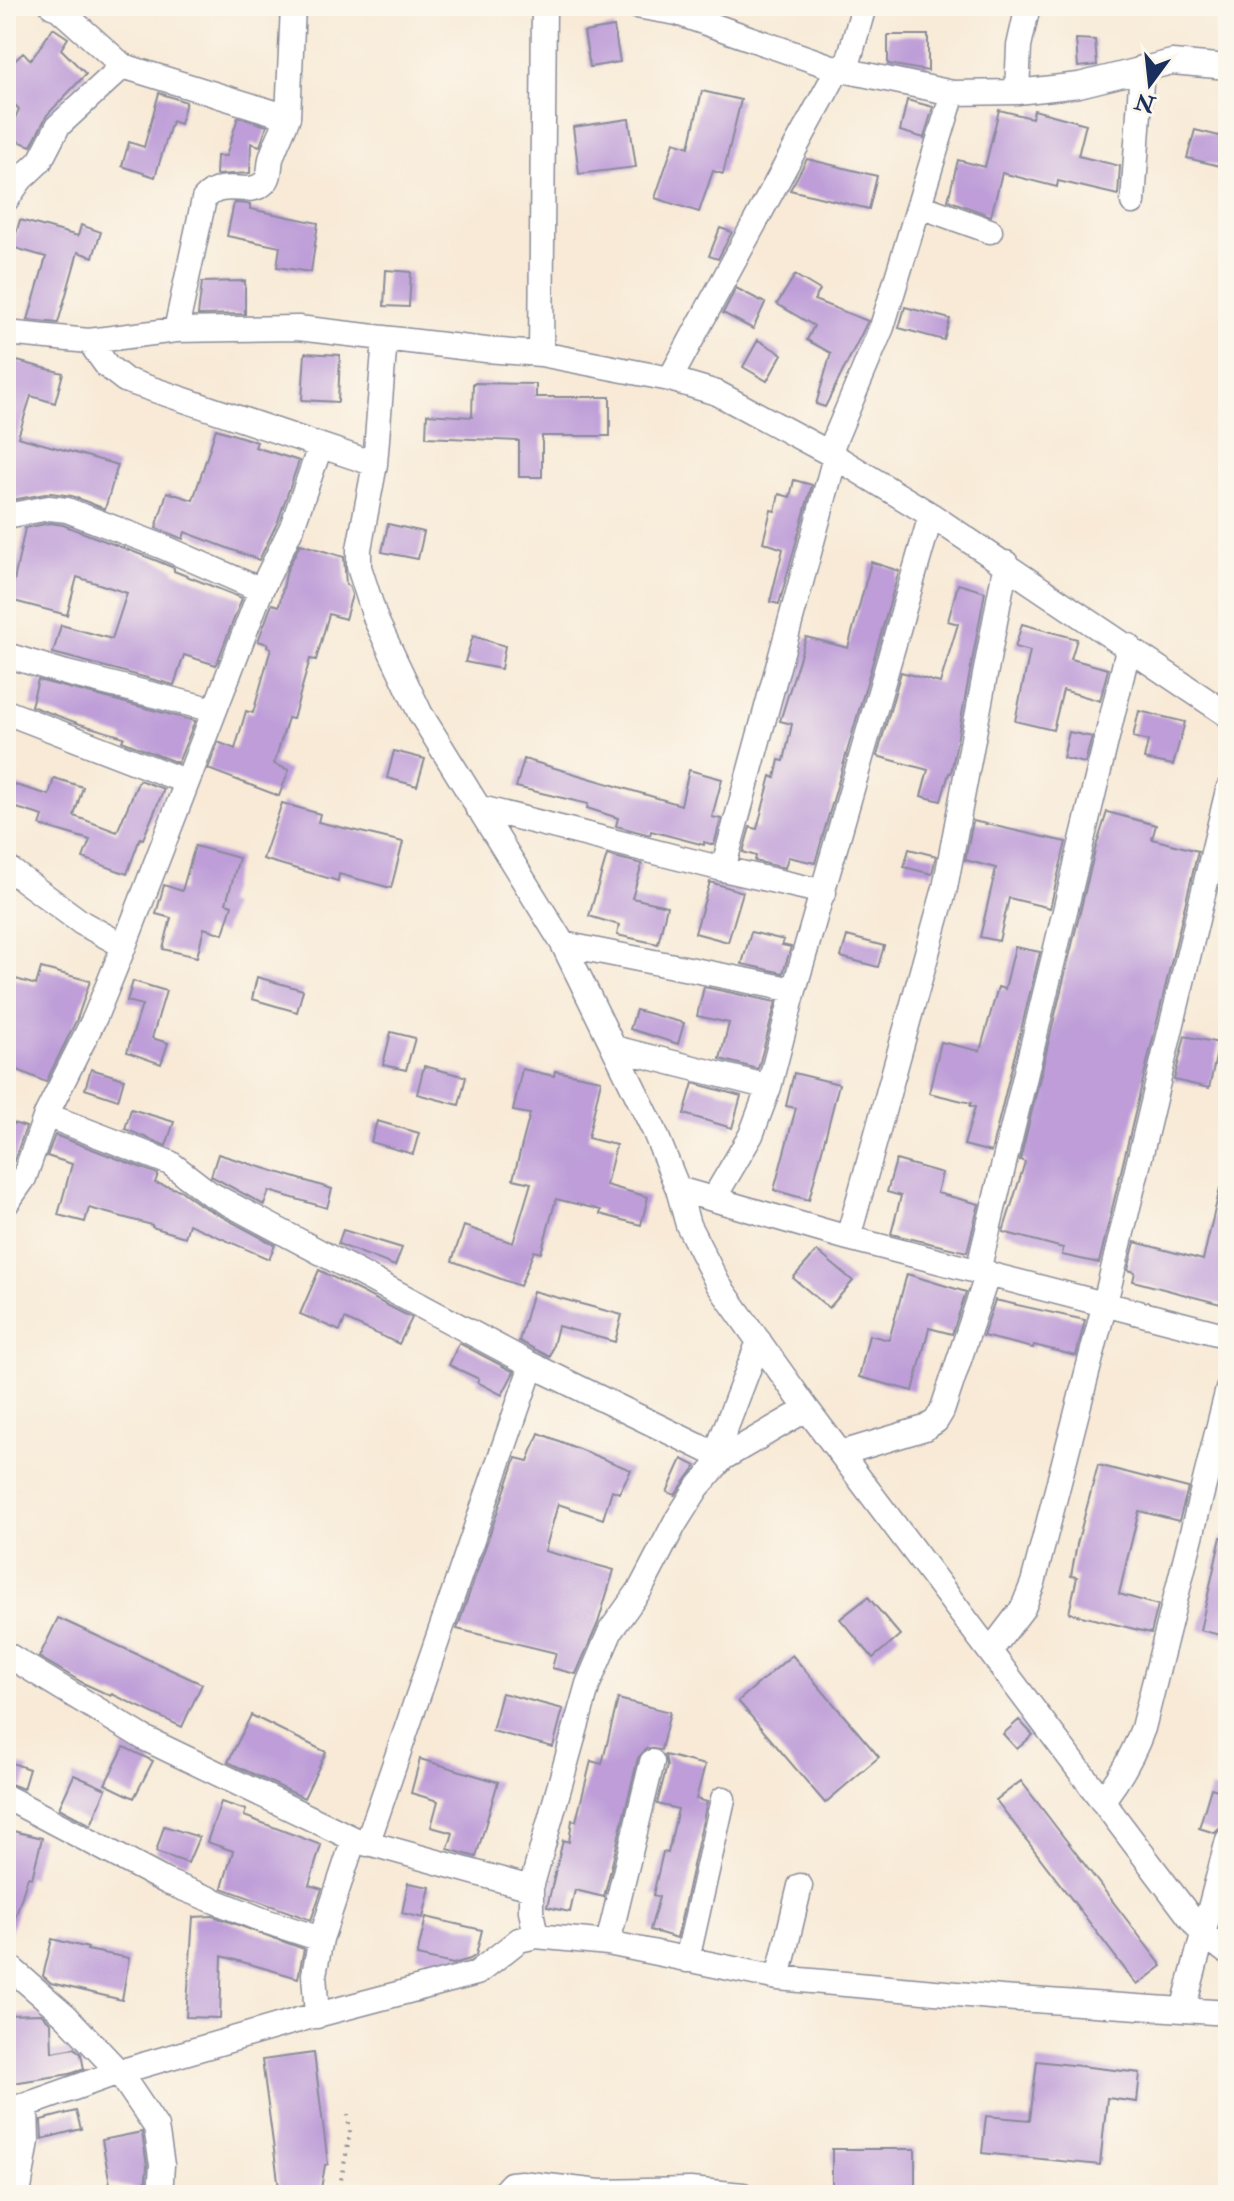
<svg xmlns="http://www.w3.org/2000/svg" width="1234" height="2201" viewBox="0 0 1234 2201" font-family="'IM FELL Double Pica',serif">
	<rect width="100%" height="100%" fill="#fbf7ec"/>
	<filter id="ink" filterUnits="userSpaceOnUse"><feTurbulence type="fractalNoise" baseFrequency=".0125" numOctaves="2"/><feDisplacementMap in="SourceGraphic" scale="16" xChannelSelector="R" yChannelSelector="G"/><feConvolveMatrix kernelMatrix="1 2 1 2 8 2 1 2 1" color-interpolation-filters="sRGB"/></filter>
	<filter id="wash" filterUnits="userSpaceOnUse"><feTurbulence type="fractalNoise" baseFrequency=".006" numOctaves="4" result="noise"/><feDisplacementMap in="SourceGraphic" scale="32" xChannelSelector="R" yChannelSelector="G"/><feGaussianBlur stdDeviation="1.8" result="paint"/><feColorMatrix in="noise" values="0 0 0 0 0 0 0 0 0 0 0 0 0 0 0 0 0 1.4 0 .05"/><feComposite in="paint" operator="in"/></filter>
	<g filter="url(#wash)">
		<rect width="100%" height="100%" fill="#f8ead7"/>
		<g id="blocks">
			<path fill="#be9dd8" d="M614 27 620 62 590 67 584 32Z
				M53 28 68 38 61 49 86 74 47 115 31 146 7 137 19 109 6 96V69L23 53 31 60Z
				M888 35H928V71L888 64Z
				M1076 39 1095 40 1097 65 1078 67Z
				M702 91 741 100 723 174 713 171 699 212 655 198 674 142 689 147Z
				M159 93 186 102 180 124 172 121 155 177 122 166 129 142 144 147Z
				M907 100 933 107 924 138 900 131Z
				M999 110 1032 118 1034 110 1086 124 1078 156 1120 166 1118 195 1058 181 1057 187 1002 173 991 216 948 200 958 160 985 167Z
				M238 117 267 126 260 146 251 143 250 173 216 175 217 156H226Z
				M629 119 636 167 579 174 573 127Z
				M1195 130 1227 138 1220 166 1187 158Z
				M807 159 877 176 869 209 790 190Z
				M234 203 250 204V209L318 223 311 272 277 267 280 247 227 236Z
				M20 220 78 236 81 225 101 232 93 257 78 252 58 323 28 320 46 257 12 247Z
				M720 228 732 232 718 259 709 256Z
				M386 270 411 272 409 307 384 306Z
				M795 275 820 290 814 300 868 321 825 407 816 404 831 353 807 340 814 326 777 304Z
				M245 281V314L198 315 202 282Z
				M736 288 765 303 753 329 723 313Z
				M905 307 950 319 944 340 899 328Z
				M758 340 782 354 767 381 743 367Z
				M305 353 340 355 338 402 302 400Z
				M17 361 63 373 55 403 31 396 18 437 118 465 105 509 72 496 51 493 6 501V401Z
				M473 383 536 384V397H610V436H542V477H519V441L426 437 427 414 472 417Z
				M216 429 257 442 255 447 299 461 278 521 259 560 185 532 183 539 156 528 167 492 193 500Z
				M794 480 812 485 779 604 770 602 783 549 763 542 771 510 775 511 779 494 790 497Z
				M50 523 63 525 155 560 174 568V571L242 598 216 665 184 655 174 685 53 653 61 625 112 639 127 593 77 577 67 615 10 600 25 528Z
				M388 524 424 532 418 559 382 552Z
				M300 544 344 557 346 585 349 586 352 595 345 619 329 614 316 660 310 659 293 719 288 718 274 764 289 770 279 796 208 769 218 742 235 749 246 711 253 713 271 648 267 647 268 644 258 641 272 604 279 606 287 570Z
				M871 562 899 571 815 863 788 857 785 868 755 861 756 856 743 852 750 827 757 829 771 776 775 778 779 760 784 761 792 724 780 721 806 637 848 648Z
				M958 584 985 592 951 773H949L941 801 921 796 928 770 877 756 901 672 940 683 958 624 948 621Z
				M1022 624 1077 639 1071 659 1108 669 1100 701 1063 690 1053 730 1015 721 1030 651 1015 647Z
				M473 636 505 646 501 669 465 662Z
				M38 680 195 721 178 763 122 741 124 737 80 724 31 706Z
				M1139 711 1185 722 1173 765 1144 759 1148 741 1133 737Z
				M1069 732 1092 737 1085 763 1063 758Z
				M394 751 425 759 417 786 387 778Z
				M524 759 681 805 689 770 722 779 712 817 721 819 714 845 704 842V845L651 831 650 835 616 826 618 818 587 808 588 804 516 787Z
				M54 778 83 787 74 816 117 832 139 780 164 789 143 839 140 838 127 874 83 858 90 840 40 825 43 816 7 805 12 784 49 795Z
				M282 803 320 814 318 822 403 842 391 888 339 874 338 881 263 859Z
				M1107 812 1156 825 1152 839 1198 851 1099 1263 1062 1255 1063 1248 1003 1232 1025 1162 1020 1160 1095 850Z
				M973 821 1066 842 1050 908 1009 898 999 941 980 937 996 868 965 860Z
				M195 846 239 858 226 903 232 905 223 934 204 928 197 957 163 949 171 918 156 914 164 885 182 891Z
				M909 849 936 856 932 874 904 867Z
				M607 855 642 864 632 898 667 906 658 944 617 935 619 925 589 916Z
				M710 882 743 892 728 942 695 933Z
				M751 932 784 940 782 945 791 947 783 973 742 964Z
				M847 936 884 946 878 967 841 957Z
				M1015 947 1040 952 991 1152 964 1145 975 1107 970 1106 971 1103 929 1093 941 1042 980 1051 998 987 1005 989Z
				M41 968 90 981 77 1019 46 1082 6 1065V976L36 985Z
				M257 977 303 990 297 1012 252 999Z
				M133 981 166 991 152 1038 168 1043 161 1064 127 1052 142 1005 127 1001Z
				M704 987 776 1002 758 1069 720 1059 729 1023 697 1016Z
				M636 1010 684 1023 678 1044 630 1029Z
				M391 1032 415 1038 406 1070 383 1065Z
				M1185 1036 1219 1043 1209 1088 1174 1080Z
				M424 1066 466 1077 459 1105 417 1094Z
				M91 1069 124 1079 118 1100 85 1089Z
				M522 1069 554 1076 555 1071 601 1080 588 1138 616 1145 606 1185 648 1197 641 1225 600 1214 601 1210 556 1199 541 1253 534 1251 520 1286 452 1261 464 1226 513 1243 531 1183 513 1179 530 1114 513 1111Z
				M794 1073 839 1084 809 1200 774 1190 796 1108 786 1106Z
				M693 1083 741 1096 732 1128 684 1114Z
				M131 1109 174 1122 166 1146 125 1129Z
				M6 1121 26 1127 14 1161 6 1159Z
				M377 1121 419 1133 413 1154 371 1142Z
				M55 1135 158 1174 155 1183 180 1190 202 1206 275 1245 269 1259 189 1224 185 1237 152 1227V1225L89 1208 85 1222 58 1215 72 1164 47 1156Z
				M218 1154 332 1189 327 1208 269 1191 264 1205 211 1176Z
				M896 1160 942 1173 937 1193 979 1204 967 1252 891 1234 901 1196 887 1192Z
				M1220 1188 1228 1189V1306L1133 1281 1135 1272 1128 1270 1135 1242 1203 1260Z
				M343 1230 402 1248 395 1266 338 1244Z
				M817 1251 853 1281 829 1308 793 1278Z
				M319 1270 412 1318 399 1344 345 1319 340 1331 300 1314Z
				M907 1274 966 1292 952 1334 929 1328 913 1391 859 1377 869 1335 889 1340Z
				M533 1291 622 1315 615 1342 558 1326 550 1357 519 1341Z
				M995 1300 1085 1320 1076 1356 1034 1345 1033 1348 983 1336Z
				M459 1343 514 1372 502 1395 477 1382 479 1379 449 1365Z
				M539 1433 631 1470 619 1493 612 1490 603 1519 558 1504 545 1551 614 1570 598 1623 576 1674 552 1668 556 1653 457 1629 516 1458 528 1461Z
				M682 1459 696 1466 675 1495 667 1492Z
				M1098 1465 1188 1488 1179 1521 1139 1511 1127 1560 1119 1594 1158 1605 1151 1633 1069 1613 1077 1577 1071 1576 1077 1544Z
				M1221 1537 1228 1538V1637L1200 1630Z
				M868 1597 900 1635 873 1658 840 1619Z
				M58 1618 202 1684 182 1727 112 1694 111 1696 85 1684 39 1657Z
				M792 1655 879 1757 825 1803 738 1701Z
				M502 1693 563 1709 553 1747 492 1731Z
				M618 1699 670 1712 661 1750 647 1748 638 1758 604 1897 575 1890 570 1912 547 1907 563 1840 569 1842 572 1820 576 1821 591 1761 602 1764Z
				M251 1715 326 1752 304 1798 228 1762Z
				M1019 1720 1033 1735 1017 1749 1003 1734Z
				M124 1747 153 1761 134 1798 105 1784Z
				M665 1755 705 1765 696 1799 707 1802 677 1938 650 1930 659 1897 653 1895 663 1852 668 1853 678 1809 657 1804 667 1766Z
				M420 1759 498 1782 476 1857 448 1849 453 1833 431 1827 438 1801 411 1793Z
				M6 1761 29 1769 23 1789 6 1782Z
				M74 1775 106 1789 91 1825 59 1808Z
				M1021 1781 1162 1966 1137 1985 996 1800Z
				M1211 1788 1228 1793V1805L1221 1827 1215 1833 1199 1828Z
				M221 1802 246 1810 244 1816 321 1845 309 1885 322 1889 311 1920 222 1888 233 1851 207 1842Z
				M164 1826 199 1837 188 1863 156 1852Z
				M9 1830 42 1838 32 1878 28 1877 10 1934H6V1844Z
				M408 1883 430 1887 423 1918 402 1913Z
				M213 1916 304 1949 298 1978 222 1956 220 2018 186 2017 193 1917Z
				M426 1917 482 1930 476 1955 470 1959 453 1964 417 1956Z
				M52 1939 88 1948 87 1950 129 1958 122 2000 51 1983 43 1976Z
				M41 2014 51 2023 52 2052 75 2048 81 2054 84 2069 70 2074 6 2084V2015Z
				M314 2053 328 2164 325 2165 320 2195 279 2188 262 2060Z
				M1037 2061 1140 2073 1137 2102 1107 2098 1100 2165 982 2153 986 2116 1030 2120Z
				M76 2111 81 2129 42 2139 41 2120Z
				M142 2132 147 2166 145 2190 110 2184 102 2140Z
				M832 2149H915V2191H832Z"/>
		</g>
	</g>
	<g filter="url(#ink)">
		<use href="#blocks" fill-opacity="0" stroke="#8a8c9a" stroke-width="2"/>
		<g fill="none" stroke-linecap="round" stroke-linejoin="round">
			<defs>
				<path id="street" d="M52 6 58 8 123 66 288 117 293 6
					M636 6 677 13 838 69 670 379
					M838 69 953 93 1017 92 1079 85 1172 62 1228 67
					M846 70 864 6
					M1017 92 1019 46 1028 6
					M6 200 21 179 40 161 58 126 123 66
					M1133 202 1142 68
					M920 206 990 231
					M176 330 204 199C224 177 248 198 264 183 271 177 269 168 271 159 275 145 283 131 288 117
					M6 333 89 341 176 330 298 328 486 350 541 354 670 379 717 393 829 453 931 515 1228 715
					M89 341 107 366 125 380 375 464 359 549V567L376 620 420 713 563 944 654 1130 678 1189
					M541 354 544 6
					M829 453 882 327 953 93
					M375 464 385 338
					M6 516 49 508 67 510 161 546 261 590
					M6 655 66 673 214 710
					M6 712 187 782
					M477 807 723 869 824 892
					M6 867 82 923 124 946
					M723 869 835 457
					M563 944 794 990
					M614 1048 769 1087
					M46 1115 170 1163 209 1193 532 1365 723 1458
					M714 1198 751 1135 769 1087 794 990 931 515
					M6 1204 24 1178 46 1115 95 1017 124 946 261 590 292 527 320 447
					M848 1238 945 888 1006 563
					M978 1271 1129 646
					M1228 1336 848 1238 678 1189 688 1225 718 1284 807 1409 1202 1933 1228 1953
					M842 1453 925 1428 936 1421 942 1411 988 1273
					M715 1456 759 1341
					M991 1650 1023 1608 1033 1583 1105 1303 1228 790
					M6 1654 144 1738 354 1839 531 1888
					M6 1797 167 1882 265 1921 321 1939
					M1102 1801C1121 1777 1133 1756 1143 1728L1228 1389
					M367 1844 532 1365
					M536 1936 531 1911V1888L588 1684 611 1630 641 1588 675 1523 697 1488 723 1458 807 1409
					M608 1943 652 1762
					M687 1960 723 1799
					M6 1964 65 2015 119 2072 156 2127 162 2165 160 2195
					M778 1978 800 1886
					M1183 2010 1228 1840
					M317 2016 314 1974 321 1939 354 1839
					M6 2110 26 2105 119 2072 302 2019 477 1973 519 1940 536 1936 608 1943 778 1978 1002 1998 1228 2013
					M18 2195 27 2141 26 2105
					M501 2195 511 2184 521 2183 600 2192 690 2190 743 2195"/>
			</defs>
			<use href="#street" stroke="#8a8c9a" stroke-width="27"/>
			<path stroke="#8a8c9a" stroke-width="4" stroke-dasharray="2 6" stroke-linecap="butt" d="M338 2195 350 2134 348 2115"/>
			<use href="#street" stroke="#fff" stroke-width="24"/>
		</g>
	</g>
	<rect width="1234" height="2201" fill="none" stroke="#fbf7ec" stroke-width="32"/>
	<g transform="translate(1150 84) rotate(195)" stroke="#fbf7ec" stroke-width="6" paint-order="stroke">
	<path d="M0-6L14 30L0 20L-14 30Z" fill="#1b2f5e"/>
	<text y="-12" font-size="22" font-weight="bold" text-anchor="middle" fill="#1b2f5e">N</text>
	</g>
</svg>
